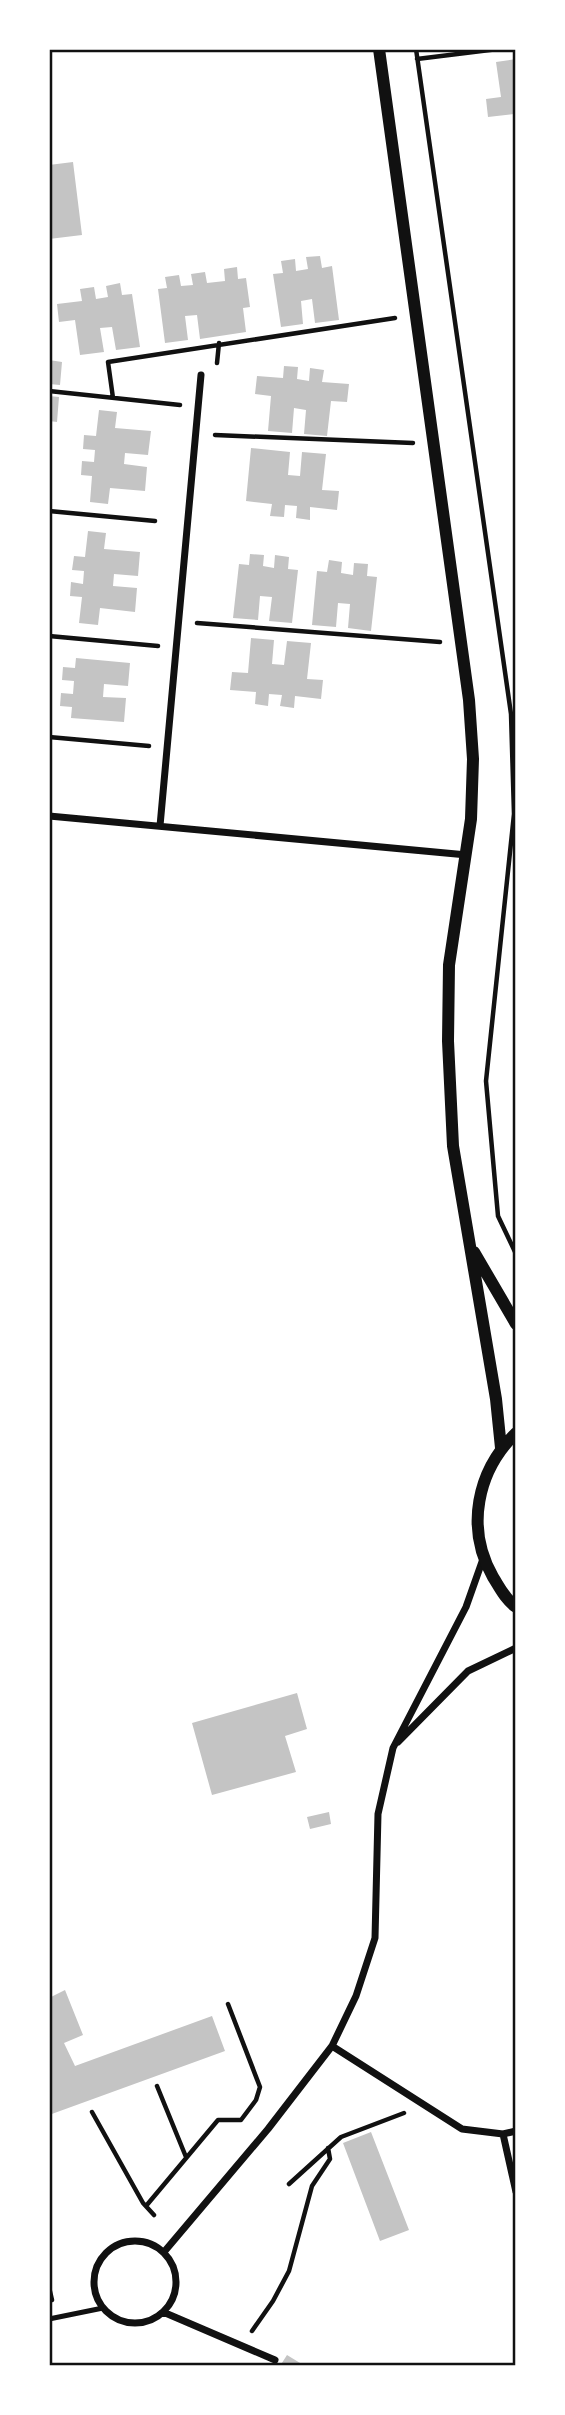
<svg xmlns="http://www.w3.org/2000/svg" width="565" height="2415" viewBox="0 0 565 2415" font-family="'Nunito Sans',sans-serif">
	<rect width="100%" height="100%" fill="#fff"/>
	<path fill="#c4c4c4" d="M516 59V120L514 114 488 117 486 99 501 97 496 62Z
		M73 162 82 235 49 239V165Z
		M320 256 322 268 332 266 339 320 315 323 312 299 301 301 303 324 281 327 273 274 283 273 281 261 295 259 296 271 308 269 306 257Z
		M237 267 238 279 246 278 250 307 243 308 246 332 200 339 197 315 185 316 188 340 165 343 158 289 167 288 165 277 179 275 181 286 193 285 191 274 205 272 207 283 225 281 224 269Z
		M120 283 122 295 132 294 140 347 116 350 112 327 100 328 104 352 80 355 75 320 59 322 57 304 82 301 80 289 94 287 96 299 108 297 106 286Z
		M49 360 62 362 60 385 49 384Z
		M284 366 298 367 297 379 309 381 310 368 324 370 322 382 349 384 347 402 331 401 327 436 304 434 306 410 294 408 292 433 268 431 271 396 255 394 257 376 283 378Z
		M49 396 59 397 57 422 49 421Z
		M99 410 117 412 115 428 151 431 148 455 125 453 124 464 147 467 145 491 110 488 108 504 90 502 92 476 81 475 82 461 94 462 95 450 83 449 84 435 96 436Z
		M251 448 290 452 288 475 300 476 302 452 326 454 322 490 339 491 337 510 310 507V520L296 518 297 506 285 505 284 517 270 516 272 504 246 501Z
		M88 531 106 533 104 549 140 552 138 576 114 574 113 586 137 588 135 612 100 608 98 625 79 623 82 597 70 596 71 582 83 584 84 571 72 570 74 556 85 557Z
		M250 554 264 555 263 566 274 568 275 555 289 557 288 569 298 570 292 623 269 621 272 597 260 596 258 620 233 618 239 564 249 565Z
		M329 560 342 562 341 573 353 575 354 563 368 564 367 576 377 577 371 631 348 628 350 604 338 603 336 627 312 625 317 571 327 572Z
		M251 638 274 640 272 664 284 665 287 641 311 643 307 679 323 680 321 699 295 696 294 708 280 706 282 695 269 694 268 706 255 704 256 692 230 690 232 672 248 673Z
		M76 658 130 663 128 686 104 684 103 697 126 698 124 722 71 718 72 707 60 706 61 693 73 694 74 681 62 680 63 667 75 668Z
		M297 1693 307 1729 285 1736 296 1772 212 1795 192 1723Z
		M329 1812 331 1824 310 1829 307 1817Z
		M65 1990 83 2035 64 2043 75 2066 212 2016 225 2051 49 2115V1998Z
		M371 2132 409 2230 380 2241 343 2143Z
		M287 2355 305 2366H280Z"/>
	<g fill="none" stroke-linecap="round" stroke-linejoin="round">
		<path stroke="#111" stroke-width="4.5" d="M416 49 511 714 514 814 486 1081 498 1216 516 1254
			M417 59 498 49
			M217 363 219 343
			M49 391 180 405
			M113 398 108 362 395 318
			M215 435 413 443
			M49 511 155 521
			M197 623 440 642
			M49 636 158 646
			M49 737 149 746
			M157 2086 186 2157
			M92 2112 143 2203 154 2215
			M289 2184 341 2137 404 2113
			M146 2206 218 2120H241L256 2100 260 2087 228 2004
			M49 2287 52 2300
			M252 2331 273 2301 289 2271 312 2186 330 2159 328 2148"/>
		<path stroke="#111" stroke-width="5" d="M49 2319 103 2308"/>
		<path stroke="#111" stroke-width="7" d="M49 816 467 855
			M160 826 201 375
			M398 1742 468 1671 516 1648
			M332 2046 462 2129 503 2134 516 2131
			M503 2134 516 2192
			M94 2282a41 41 0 1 1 82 0a41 41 0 1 1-82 0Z
			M164 2252 268 2129 332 2046 356 1996 375 1938 378 1814 393 1748 466 1607 483 1559
			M163 2312 275 2360"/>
		<path stroke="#111" stroke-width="12" d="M379 49 469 700 473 759 471 819 449 965 448 1041 453 1146 496 1399 501 1448
			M474 1252 516 1324
			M516 1433C477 1471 465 1528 493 1577 500 1588 505 1599 516 1607"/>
	</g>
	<rect width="565" height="2415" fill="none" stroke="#ffffff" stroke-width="102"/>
	<rect x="51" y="51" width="463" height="2313" fill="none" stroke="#111" stroke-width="2.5"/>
</svg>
